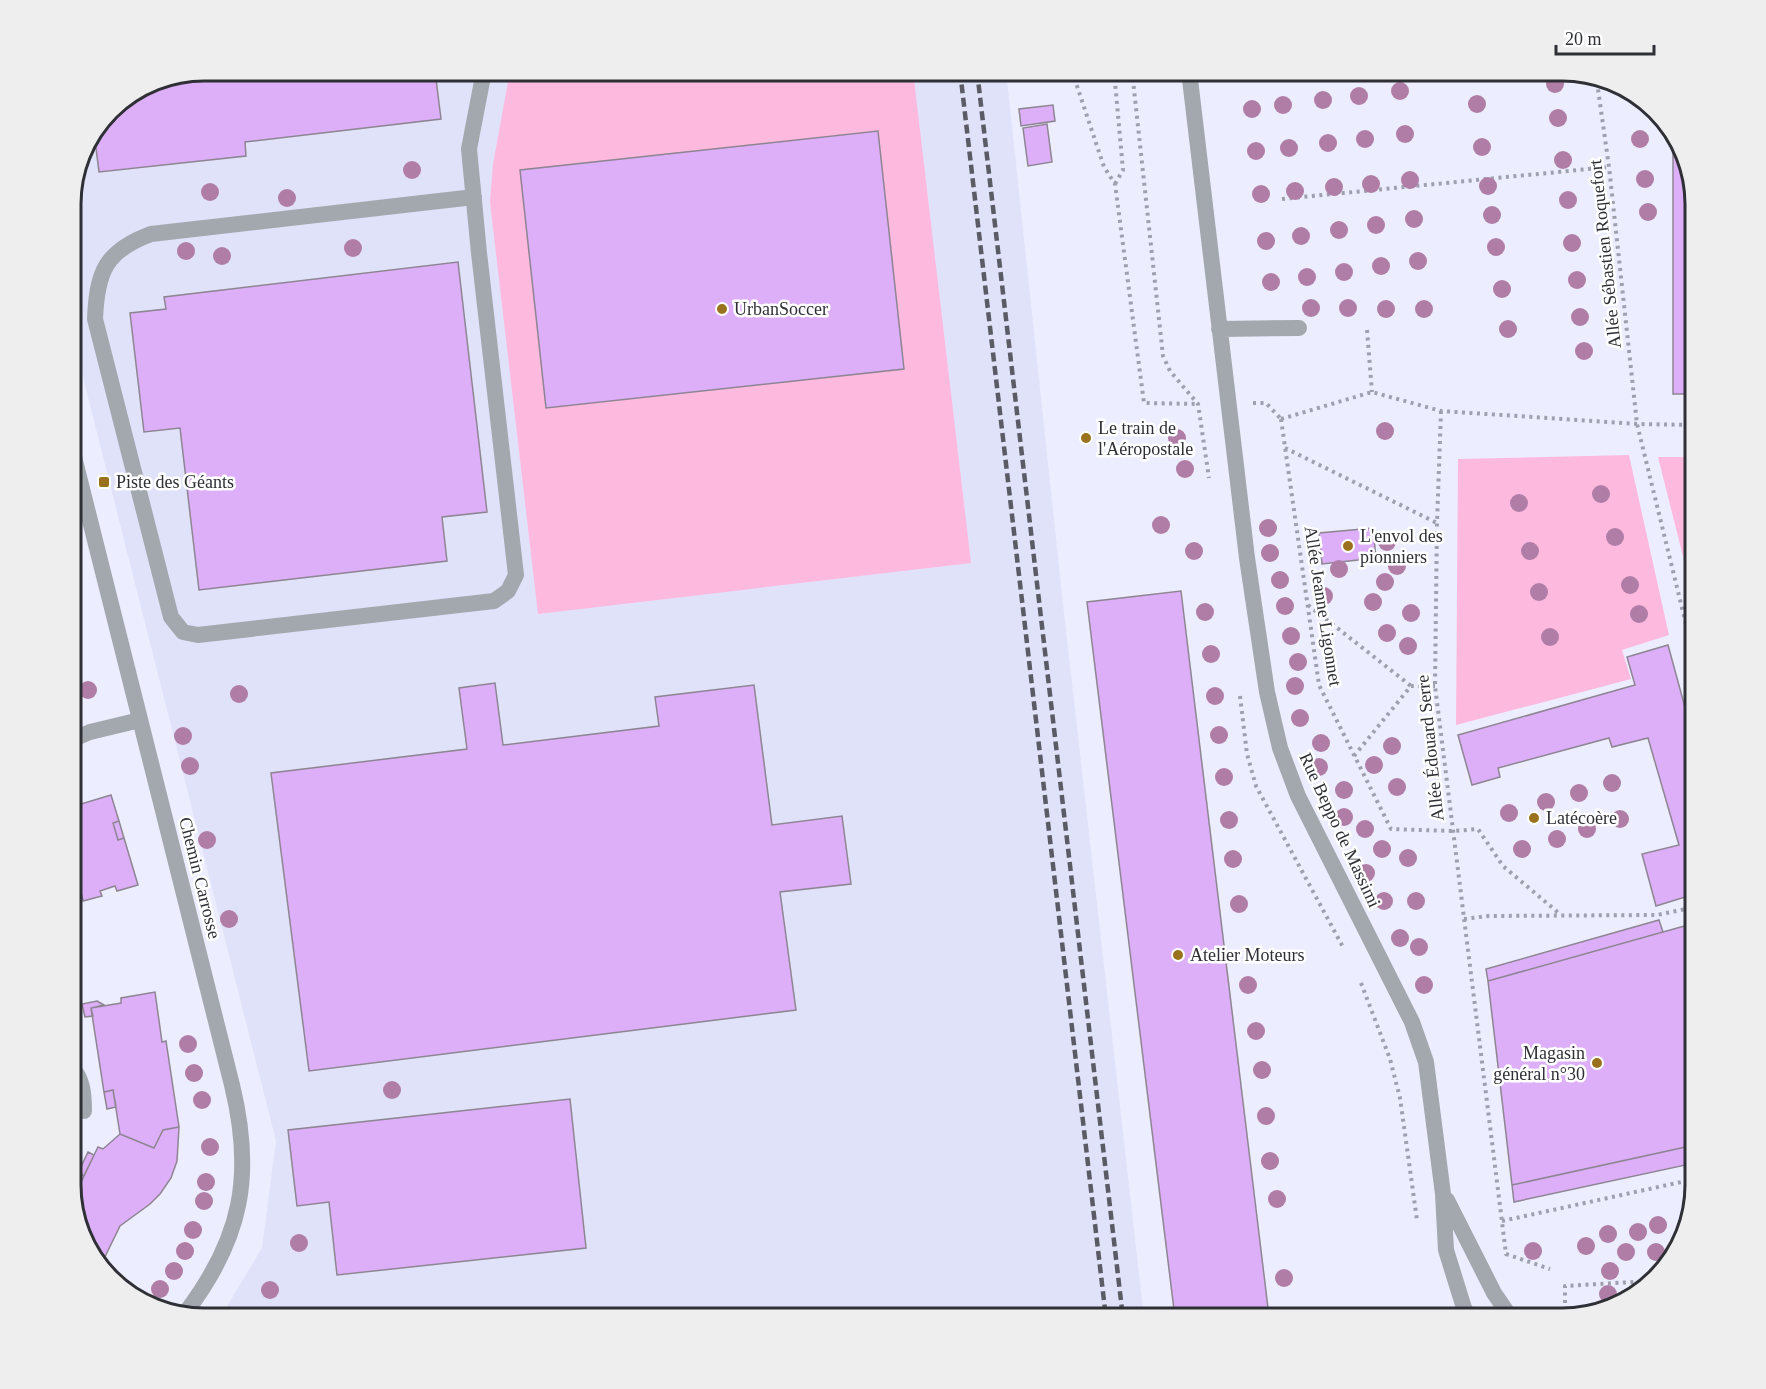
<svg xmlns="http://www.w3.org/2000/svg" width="1766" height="1389" viewBox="0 0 1766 1389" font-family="Georgia,serif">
	<rect width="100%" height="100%" fill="#ecedfe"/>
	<path fill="#e0e2fa" d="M204 71H1006L1063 604 1144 1318H220L262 1248 276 1141 71 330V195L84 145 116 104 153 81Z"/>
	<path fill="#feb9df" d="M510 71H913L971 563 538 614 490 202 493 164Z
		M1629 455 1669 635 1622 650 1631 679 1456 725 1458 459Z
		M1658 457H1695V604Z"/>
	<path fill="#ddaff8" stroke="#8e8593" stroke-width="1.5" d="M204 70 435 71 441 119 245 142 246 156 99 172 94 132 116 104 153 81Z
		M1053 105 1055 121 1021 126 1019 109Z
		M1047 124 1052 162 1028 166 1023 128Z
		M878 131 904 369 546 408 520 170Z
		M1673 134 1682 145 1695 203V394H1673Z
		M458 262 487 512 442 517 447 561 199 590 180 428 144 432 130 313 166 309 164 297Z
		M1373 528 1376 558 1322 564 1319 533Z
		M1181 591 1268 1308 1175 1318 1087 602Z
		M1668 645 1695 744V894L1656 906 1642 854 1679 845 1648 738 1612 747 1609 738 1498 768 1500 777 1472 785 1458 735 1635 685 1627 657Z
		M495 683 503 745 659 726 655 697 754 685 772 825 842 816 851 884 780 892 796 1010 309 1071 271 773 467 749 459 688Z
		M111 795 119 821 113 823 118 840 124 838 138 885 117 891 115 886 100 891 102 896 83 901 82 896 71 899V807Z
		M119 821 124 838 118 840 113 823Z
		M1659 920 1663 932 1488 981 1486 969Z
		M1695 923V1145L1512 1185 1488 981Z
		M155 992 162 1042 166 1041 179 1127 163 1130 154 1148 120 1134 113 1090 104 1092 91 1008 121 1003V998Z
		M97 1001 104 1005 91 1008 93 1016 85 1017 82 1004Z
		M113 1090 116 1107 107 1109 104 1092Z
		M570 1099 586 1248 337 1275 329 1202 297 1206 288 1130Z
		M179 1127 177 1161 171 1178 160 1194 150 1204 120 1226 101 1265 84 1245 72 1200 98 1147 103 1149 120 1134 154 1148 163 1130Z
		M1695 1145V1163L1514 1202 1512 1185Z
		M88 1152 94 1155 84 1176 78 1173Z
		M78 1173 84 1176 72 1200 71 1187Z"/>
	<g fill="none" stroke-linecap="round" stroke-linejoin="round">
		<path stroke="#9fa0ad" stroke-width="4" stroke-dasharray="3 4.5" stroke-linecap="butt" d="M1072 71 1104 167 1115 184 1144 403 1199 404
			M1114 71 1123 170 1115 184
			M1132 71 1163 356 1170 371 1198 404 1209 478
			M1265 73 1293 71
			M1597 82 1609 167 1637 424 1695 661
			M1282 199 1609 167
			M1367 330 1372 392
			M71 359 80 357
			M1253 403H1266L1281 419
			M1441 411 1437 523 1435 686 1506 1254 1550 1269
			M1281 419 1319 685 1391 829 1453 831 1478 829 1503 866 1561 915
			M1281 419 1372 392 1441 411 1637 424 1695 425
			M1285 448 1437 523
			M1308 605 1411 686
			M1240 696 1247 754 1256 786 1343 947
			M1354 756 1411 686H1435
			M1464 919 1488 916 1657 915 1695 907
			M1361 983 1390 1059 1400 1098 1417 1220
			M1689 1180 1690 1201
			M1502 1221 1695 1179
			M1565 1318V1286L1650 1281"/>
		<path stroke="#a2a8ad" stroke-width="16" d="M1189 71 1247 558 1267 692 1280 748 1298 796 1412 1022 1426 1062 1443 1194 1446 1250 1464 1308 1470 1318
			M474 197 151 234C105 251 97 272 95 319L171 617 183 632 198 635 494 601 508 591 516 575 479 253 469 149 484 71
			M1219 329 1299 328
			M71 1067C83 1078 84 1095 84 1111
			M1447 1200 1494 1293 1511 1318"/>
		<path stroke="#a2a8ad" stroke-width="16" d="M71 740 90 732 140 720"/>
		<path stroke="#a2a8ad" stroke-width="16" d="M71 445 232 1085C254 1175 242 1238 186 1312"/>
		<path stroke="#5a5b64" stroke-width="4.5" stroke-dasharray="9 4.5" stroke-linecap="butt" d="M960 71 1106 1318
			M977 71 1123 1318"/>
	</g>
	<g fill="#b07da6">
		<circle cx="1555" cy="84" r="9"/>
		<circle cx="1400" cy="91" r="9"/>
		<circle cx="1359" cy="96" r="9"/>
		<circle cx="1323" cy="100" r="9"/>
		<circle cx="1477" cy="104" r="9"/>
		<circle cx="1283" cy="105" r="9"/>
		<circle cx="1252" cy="109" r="9"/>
		<circle cx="1558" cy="118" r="9"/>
		<circle cx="1405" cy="134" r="9"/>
		<circle cx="1365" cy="139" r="9"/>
		<circle cx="1640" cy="139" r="9"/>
		<circle cx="1328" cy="143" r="9"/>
		<circle cx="1482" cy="147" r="9"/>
		<circle cx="1289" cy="148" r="9"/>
		<circle cx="1256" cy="151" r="9"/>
		<circle cx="1563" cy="160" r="9"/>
		<circle cx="412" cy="170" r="9"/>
		<circle cx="1645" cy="179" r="9"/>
		<circle cx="1410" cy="180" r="9"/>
		<circle cx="1371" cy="184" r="9"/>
		<circle cx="1488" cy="186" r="9"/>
		<circle cx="1334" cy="187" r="9"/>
		<circle cx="1295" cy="191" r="9"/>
		<circle cx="210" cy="192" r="9"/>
		<circle cx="1261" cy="194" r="9"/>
		<circle cx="287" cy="198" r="9"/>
		<circle cx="1568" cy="200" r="9"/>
		<circle cx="1648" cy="212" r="9"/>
		<circle cx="1492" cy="215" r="9"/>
		<circle cx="1414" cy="219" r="9"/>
		<circle cx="1376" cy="225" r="9"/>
		<circle cx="1339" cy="230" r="9"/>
		<circle cx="1301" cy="236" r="9"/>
		<circle cx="1266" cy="241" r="9"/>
		<circle cx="1572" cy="243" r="9"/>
		<circle cx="1496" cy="247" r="9"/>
		<circle cx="353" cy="248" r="9"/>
		<circle cx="186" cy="251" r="9"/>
		<circle cx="222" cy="256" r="9"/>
		<circle cx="1418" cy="261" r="9"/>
		<circle cx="1381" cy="266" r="9"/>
		<circle cx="1344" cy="272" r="9"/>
		<circle cx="1307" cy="277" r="9"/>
		<circle cx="1577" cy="280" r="9"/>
		<circle cx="1271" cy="282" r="9"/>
		<circle cx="1502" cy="289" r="9"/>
		<circle cx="1311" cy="308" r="9"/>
		<circle cx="1348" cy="308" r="9"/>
		<circle cx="1386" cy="309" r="9"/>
		<circle cx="1424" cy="309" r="9"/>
		<circle cx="1580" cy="317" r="9"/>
		<circle cx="1508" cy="329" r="9"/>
		<circle cx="1584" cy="351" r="9"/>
		<circle cx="1385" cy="431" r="9"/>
		<circle cx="1177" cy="438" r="9"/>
		<circle cx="1185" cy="469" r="9"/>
		<circle cx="1601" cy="494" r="9"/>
		<circle cx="1519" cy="503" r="9"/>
		<circle cx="1161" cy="525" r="9"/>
		<circle cx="1268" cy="528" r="9"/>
		<circle cx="1615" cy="537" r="9"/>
		<circle cx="1387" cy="542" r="9"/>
		<circle cx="1194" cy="551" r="9"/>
		<circle cx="1530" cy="551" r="9"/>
		<circle cx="1270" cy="553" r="9"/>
		<circle cx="1397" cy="566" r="9"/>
		<circle cx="1339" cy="569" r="9"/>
		<circle cx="1280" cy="580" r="9"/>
		<circle cx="1385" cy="582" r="9"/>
		<circle cx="1630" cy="585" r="9"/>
		<circle cx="1539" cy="592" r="9"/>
		<circle cx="1324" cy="596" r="9"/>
		<circle cx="1373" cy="602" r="9"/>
		<circle cx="1285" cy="606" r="9"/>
		<circle cx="1205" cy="612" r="9"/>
		<circle cx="1411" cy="613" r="9"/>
		<circle cx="1639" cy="614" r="9"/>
		<circle cx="1387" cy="633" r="9"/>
		<circle cx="1291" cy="636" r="9"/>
		<circle cx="1550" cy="637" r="9"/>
		<circle cx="1408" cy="646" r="9"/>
		<circle cx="1211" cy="654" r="9"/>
		<circle cx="1298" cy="662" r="9"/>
		<circle cx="1295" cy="686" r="9"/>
		<circle cx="88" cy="690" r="9"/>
		<circle cx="239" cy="694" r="9"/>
		<circle cx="1215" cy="696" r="9"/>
		<circle cx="1300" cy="718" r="9"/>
		<circle cx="1219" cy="735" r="9"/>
		<circle cx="183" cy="736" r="9"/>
		<circle cx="1321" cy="743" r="9"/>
		<circle cx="1392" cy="746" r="9"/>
		<circle cx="1374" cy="765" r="9"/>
		<circle cx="190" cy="766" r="9"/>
		<circle cx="1319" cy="767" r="9"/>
		<circle cx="1224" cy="777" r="9"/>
		<circle cx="1612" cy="783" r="9"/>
		<circle cx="1397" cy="787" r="9"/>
		<circle cx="1344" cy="790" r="9"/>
		<circle cx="1579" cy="793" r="9"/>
		<circle cx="1546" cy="802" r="9"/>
		<circle cx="1509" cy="813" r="9"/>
		<circle cx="1344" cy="817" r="9"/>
		<circle cx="1620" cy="819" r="9"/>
		<circle cx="1229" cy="820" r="9"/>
		<circle cx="1365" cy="829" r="9"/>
		<circle cx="1587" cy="829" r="9"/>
		<circle cx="1557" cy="839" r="9"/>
		<circle cx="207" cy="840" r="9"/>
		<circle cx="1382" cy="849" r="9"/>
		<circle cx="1522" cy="849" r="9"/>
		<circle cx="1408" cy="858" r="9"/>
		<circle cx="1233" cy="859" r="9"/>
		<circle cx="1366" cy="873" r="9"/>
		<circle cx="1384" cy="901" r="9"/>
		<circle cx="1416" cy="901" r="9"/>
		<circle cx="1239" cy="904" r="9"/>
		<circle cx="229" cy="919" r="9"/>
		<circle cx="1400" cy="938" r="9"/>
		<circle cx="1419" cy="947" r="9"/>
		<circle cx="1248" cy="985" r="9"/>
		<circle cx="1424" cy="985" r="9"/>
		<circle cx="1256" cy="1031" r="9"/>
		<circle cx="188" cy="1044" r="9"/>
		<circle cx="1262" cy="1070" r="9"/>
		<circle cx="194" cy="1073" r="9"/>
		<circle cx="392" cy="1090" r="9"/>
		<circle cx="202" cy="1100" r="9"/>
		<circle cx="1266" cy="1116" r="9"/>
		<circle cx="210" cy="1147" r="9"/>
		<circle cx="1270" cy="1161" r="9"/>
		<circle cx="206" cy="1182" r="9"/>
		<circle cx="1277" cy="1199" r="9"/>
		<circle cx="204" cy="1201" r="9"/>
		<circle cx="1658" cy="1225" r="9"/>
		<circle cx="193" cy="1230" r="9"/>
		<circle cx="1638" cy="1232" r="9"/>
		<circle cx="1608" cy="1234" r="9"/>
		<circle cx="299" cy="1243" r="9"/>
		<circle cx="1586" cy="1246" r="9"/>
		<circle cx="185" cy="1251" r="9"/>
		<circle cx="1533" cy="1251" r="9"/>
		<circle cx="1626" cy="1252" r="9"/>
		<circle cx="1656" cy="1252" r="9"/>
		<circle cx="174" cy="1271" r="9"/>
		<circle cx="1610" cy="1271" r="9"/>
		<circle cx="1284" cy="1278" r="9"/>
		<circle cx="160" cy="1289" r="9"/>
		<circle cx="270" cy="1290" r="9"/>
		<circle cx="1608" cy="1294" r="9"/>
	</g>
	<g fill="#9a721e" stroke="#fff" stroke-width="2">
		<circle cx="722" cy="309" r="6"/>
		<circle cx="1086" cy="438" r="6"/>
		<rect x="98" y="476" width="12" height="12" rx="3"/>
		<circle cx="1348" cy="546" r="6"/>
		<circle cx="1534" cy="818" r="6"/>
		<circle cx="1178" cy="955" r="6"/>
		<circle cx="1597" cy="1063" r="6"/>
	</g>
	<g text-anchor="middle" stroke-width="5" stroke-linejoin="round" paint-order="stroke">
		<g font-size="18" fill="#2f3036" stroke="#fff">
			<text transform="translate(1605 254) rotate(-96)" y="6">Allée Sébastien Roquefort</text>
			<text transform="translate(1323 606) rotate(81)" y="6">Allée Jeanne Ligonnet</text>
			<text transform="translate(1430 748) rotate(-96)" y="6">Allée Édouard Serre</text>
			<text transform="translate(1340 830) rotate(65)" y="6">Rue Beppo de Massimi</text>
			<text transform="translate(200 878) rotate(76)" y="6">Chemin Carrosse</text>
		</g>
		<g font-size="18" fill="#2f3036" stroke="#fff" text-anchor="start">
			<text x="734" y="315">UrbanSoccer</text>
			<text x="1098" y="434">Le train de<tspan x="1098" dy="21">l'Aéropostale</tspan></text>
			<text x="116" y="488">Piste des Géants</text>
			<text x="1360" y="542">L'envol des<tspan x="1360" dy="21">pionniers</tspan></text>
			<text x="1546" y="824">Latécoère</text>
			<text x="1190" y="961">Atelier Moteurs</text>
			<text x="1585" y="1059" text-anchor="end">Magasin<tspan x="1585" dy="21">général n°30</tspan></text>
		</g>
	</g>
	<path d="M0 0H1766V1389H0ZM204 81H1562A123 123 0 0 1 1685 204V1185A123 123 0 0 1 1562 1308H204A123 123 0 0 1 81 1185V204A123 123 0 0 1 204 81Z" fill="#eeeeef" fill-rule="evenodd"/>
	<path fill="none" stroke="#2f3036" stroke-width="3" d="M204 81H1562A123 123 0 0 1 1685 204V1185A123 123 0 0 1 1562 1308H204A123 123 0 0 1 81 1185V204A123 123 0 0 1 204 81Z"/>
	<path d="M1556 45v9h98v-9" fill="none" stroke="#2f3036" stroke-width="3"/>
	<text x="1565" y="45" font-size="18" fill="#2f3036" stroke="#ffffff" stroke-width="4.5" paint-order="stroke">20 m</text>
</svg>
